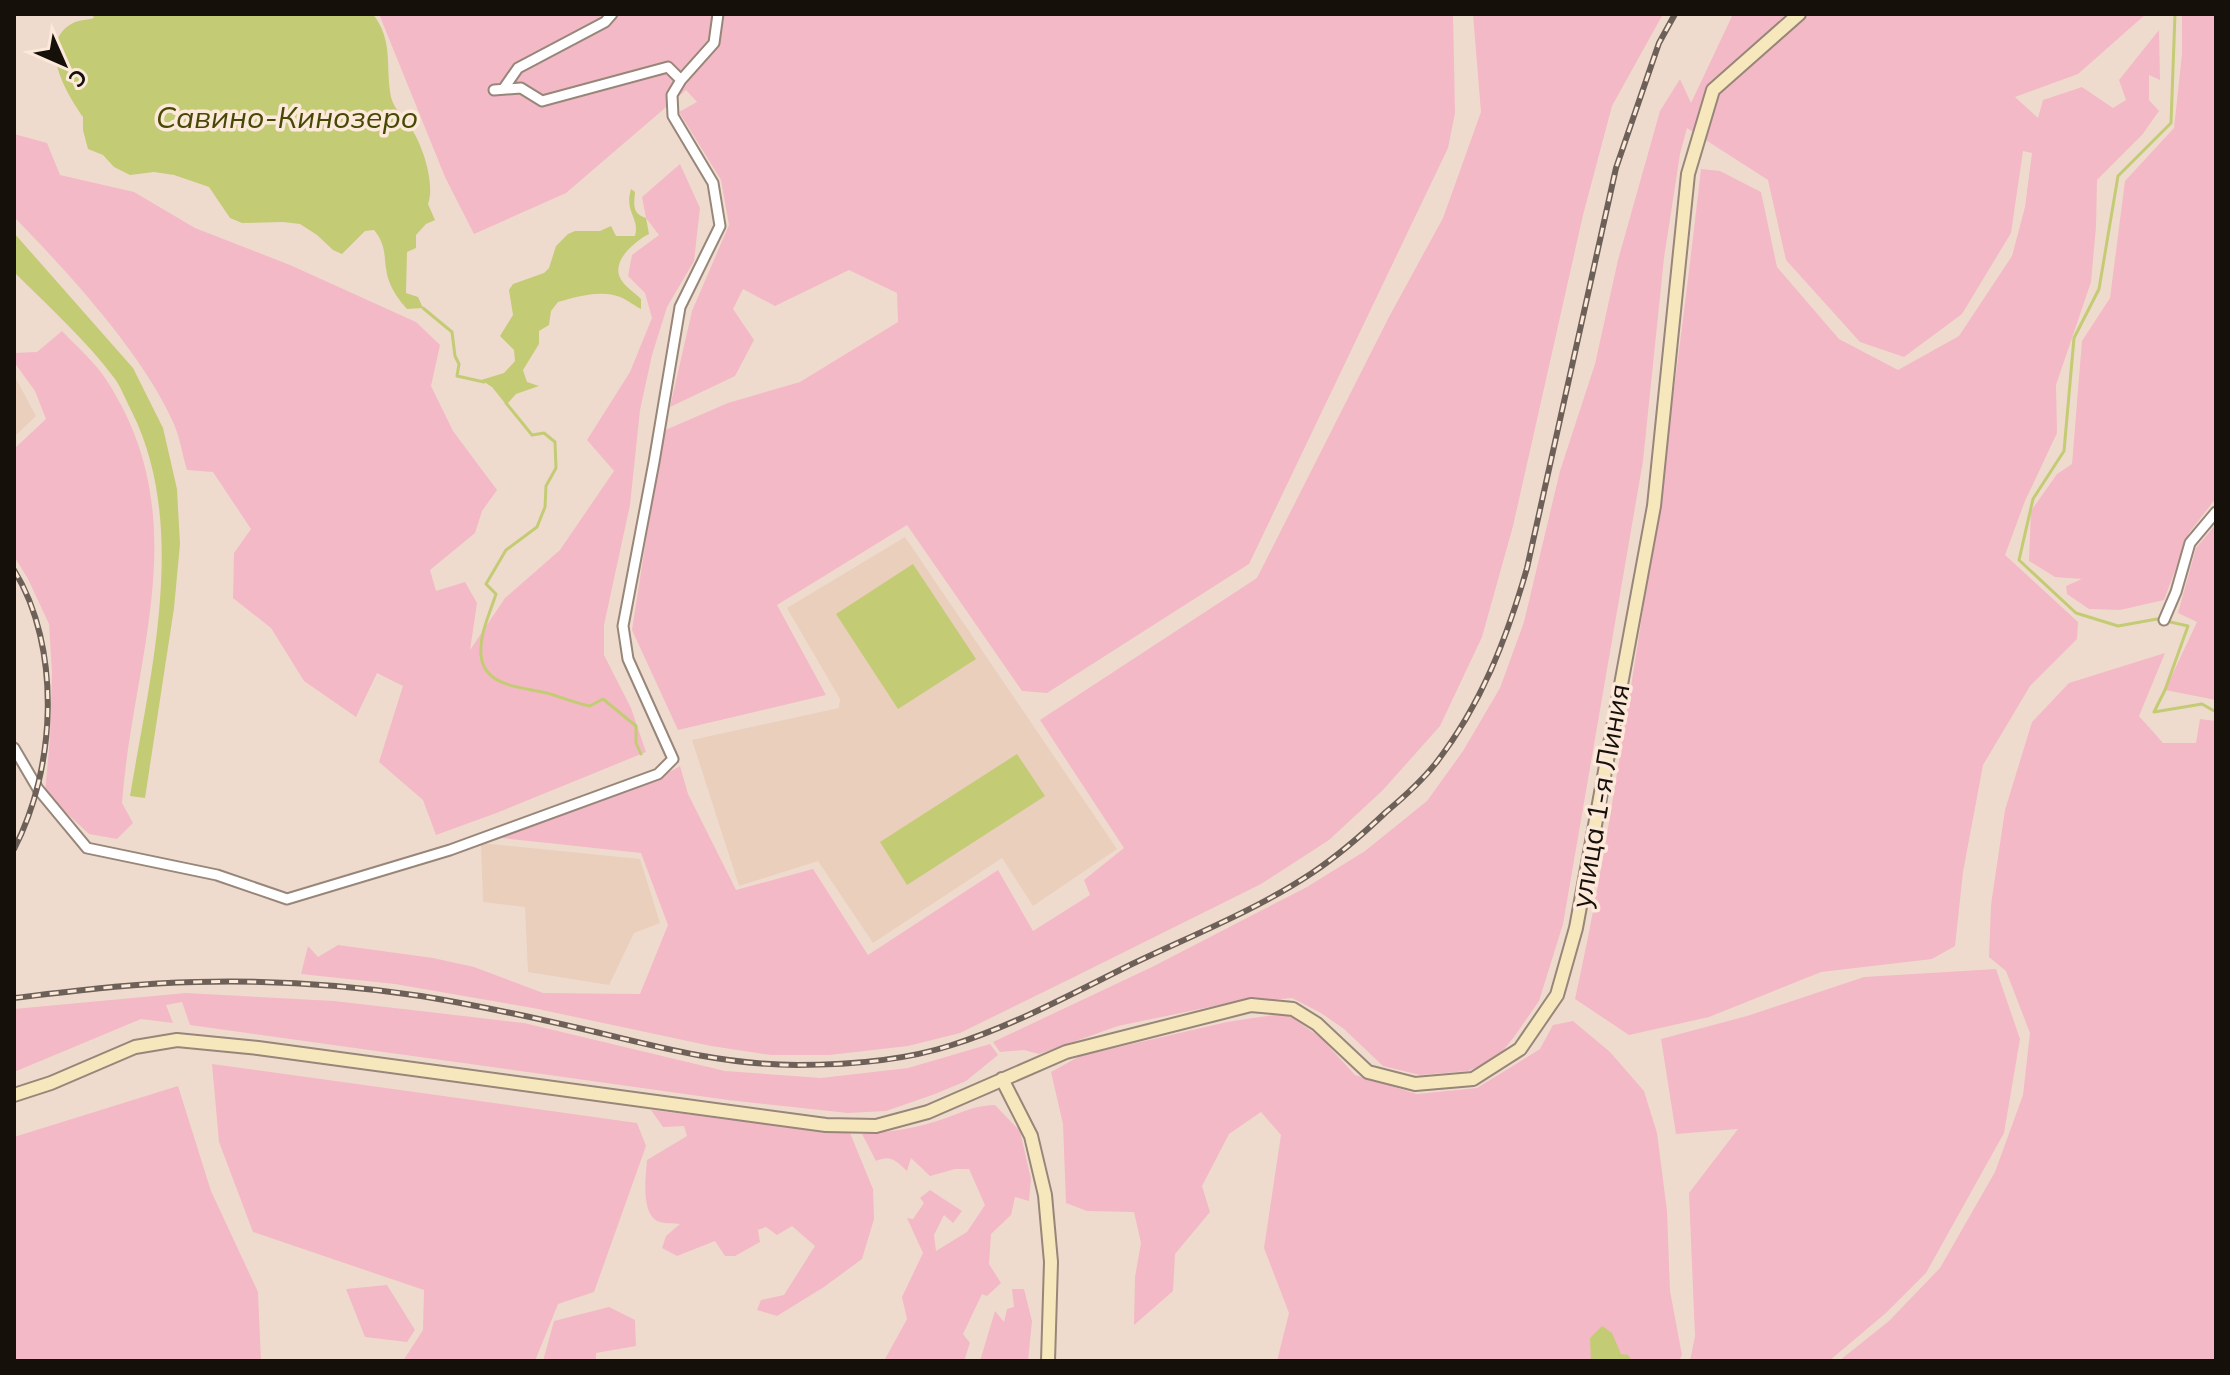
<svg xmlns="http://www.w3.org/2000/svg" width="2230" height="1375" viewBox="0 0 2230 1375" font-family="Mulish,sans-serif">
	<rect width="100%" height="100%" fill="#efdbcd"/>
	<path fill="#e9cfbc" d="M14 375 36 416 14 437Z
		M905 537 1117 849 1033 906 1002 858 873 943 818 861 739 886 692 740 839 708 840 699 787 608Z
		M481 843 640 859 660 923 634 933 609 985 528 972 525 907 483 902Z"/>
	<path fill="#f3b9c6" d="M379 14H1453L1455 113 1448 148 1249 564 1047 693 1022 691 907 525 777 605 826 695 678 730 632 630 663 431 728 403 800 382 898 322 897 293 849 270 775 306 743 289 733 309 754 340 735 376 670 407 692 311 729 225 721 180 679 112 697 102 686 90 566 193 474 234 445 177Z
		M1473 14H1663L1612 106 1583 215 1513 526 1482 637 1440 726 1383 790 1329 840 1261 884 1076 976 960 1033 908 1046 829 1055H771L711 1046 533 1008 395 984 301 974 308 946 318 957 338 945 433 958 474 967 543 993 640 994 668 925 641 853 502 838 501 834 650 783 680 766 688 794 736 890 813 869 868 955 998 870 1033 931 1090 895 1084 880 1124 848 1040 720 1257 578 1389 317 1443 218 1481 112Z
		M1733 14H2146L2078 74 2015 97 2038 118 2043 100 2082 87 2113 108 2126 100 2119 80 2159 30 2160 80 2149 75V100L2159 111 2142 135 2097 180 2096 227 2091 282 2056 385 2057 433 2025 501 2005 555 2078 622 2077 639 2030 686 1983 765 1963 872 1955 946 1932 959 1821 972 1709 1017 1629 1035 1575 999C1596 905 1611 812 1626 717 1656 535 1680 352 1701 169L1720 171 1761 192 1777 267 1839 339 1898 370 1959 336 2012 256 2025 207 2032 153 2023 151 2011 233 1962 314 1904 357 1860 342 1786 260 1768 180 1687 128 1680 154 1664 258 1643 461 1563 924 1539 1001 1514 1037 1497 1058 1468 1071 1420 1075 1383 1066 1344 1029 1321 1013 1292 998 1224 1004 1118 1026 1039 1054 1024 1050 1000 1052 993 1042 1152 967 1307 887 1365 851 1427 801 1463 751 1500 688 1524 622 1560 471 1595 364 1618 260 1660 111 1680 79 1691 103Z
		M2182 14H2216V498L2189 533 2164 600 2120 610 2089 609 2067 594 2066 586 2082 579 2055 577 2029 561 2031 511 2057 474 2072 464 2082 341 2110 298 2125 181 2174 128 2182 54Z
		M14 134 47 143 60 175 134 192 195 228 290 265 416 322 440 345 431 386 453 431 497 490 482 511 475 533 430 570 436 591 465 582 477 603 470 650 505 598 560 550 614 471 587 440 630 372 652 318 645 293 628 276 632 255 659 235 646 218 642 197 680 164 700 208 694 261 667 307 652 355 640 410 630 505 604 625V655L631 708 646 752 499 812 436 835 423 800 379 762 403 686 377 673 356 717 304 681 271 628 233 598 234 553 251 529 213 472 187 470C182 454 180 437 173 422 143 354 67 271 14 217Z
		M62 331C77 347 96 363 107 381 197 520 133 656 122 803L133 823 117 839 89 834 45 793 50 737 52 673 49 624 28 579 14 556V449L46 419 35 391 14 362V353L37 352Z
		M2216 524V700L2165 690 2197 622 2178 613 2196 548Z
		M2165 653 2139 716 2163 743H2196L2200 719 2216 721V1361H1839L1889 1321 1940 1268 1995 1172 2023 1095 2030 1033 2006 971 1989 957 1991 905 2005 810 2032 722 2069 683Z
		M1996 969 2020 1039 2004 1133 1926 1273 1887 1312 1829 1361H1690L1695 1336 1689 1193 1738 1129 1676 1134 1661 1039 1747 1016 1864 977Z
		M186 993 334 1001 524 1023 725 1071 821 1078 908 1068 990 1044 998 1055 966 1081 935 1094 886 1111 848 1113 728 1100 190 1025 182 1002 166 1005 173 1023 141 1019 14 1072V1009Z
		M1286 1013 1321 1038 1355 1075 1417 1094 1477 1088 1540 1049 1553 1025 1573 1021 1610 1052 1644 1091 1657 1133 1667 1211 1670 1291 1682 1355 1679 1361H1277L1289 1313 1264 1248 1281 1135 1261 1112 1229 1134 1202 1186 1210 1212 1175 1254 1173 1291 1134 1325 1135 1277 1141 1243 1134 1212 1087 1211 1066 1203 1063 1124 1051 1072 1080 1056 1227 1022Z
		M212 1064 637 1123 646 1146 594 1292 558 1304 535 1361H403L423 1330 424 1290 253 1232 219 1142Z
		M178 1086 211 1191 258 1292 261 1361H14V1137Z
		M995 1105 1020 1131 1031 1179 1029 1201 1015 1197 1011 1215 991 1234 989 1264 1001 1283 987 1296 982 1294 963 1334 970 1343 964 1361H884L907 1319 902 1297 923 1253 907 1218 913 1219 924 1203 920 1198 930 1190 962 1211 953 1223 944 1215 934 1235 936 1251 967 1232 985 1205 969 1169H955L930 1176 911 1158 907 1171C896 1161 891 1154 876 1161L862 1134C891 1132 918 1128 946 1118 966 1111 973 1106 995 1105Z
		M651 1110 850 1133 873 1189 874 1219 862 1259 824 1287 777 1316 757 1310 761 1300 784 1295 815 1246 792 1226 777 1235 766 1227 758 1230 760 1242 735 1256H725L715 1241 677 1256 662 1248 666 1236 680 1224C674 1223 665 1224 660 1222 640 1216 646 1176 647 1160L687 1136 684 1126 663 1127Z
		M387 1285 415 1330 407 1342 365 1337 346 1289Z
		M1012 1289H1024L1032 1321 1028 1361H980L995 1311 1004 1322 1007 1309 1014 1307Z
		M609 1307 635 1320 636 1346 596 1353V1361H543L554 1321Z"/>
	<path fill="#c4cb75" d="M92 14H373C394 42 385 65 391 97 394 110 407 121 414 133 424 150 435 185 428 204L435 220 426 224 416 235V248L407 252 406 293 418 297 423 308 407 309C399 300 393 292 389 281 382 261 389 248 374 230L365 231 342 254 333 250 317 235 300 224 283 222 242 223 230 218 209 187 174 175 154 172 130 175 114 167 103 155 88 149 83 130V117C67 94 34 41 75 22 81 20 87 20 94 18Z
		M631 189 635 192C634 205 632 214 646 218L649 234C637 240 614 258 619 275 621 284 634 292 641 299V309C633 305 625 298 617 296 599 290 575 297 558 302L551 311 549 325 539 331V344L523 370 527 382 539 386 516 394 507 404 504 402 492 387 481 380 504 373 515 361 514 350 500 336 513 315 509 290 513 284 544 273 549 268 556 246 568 234 575 231H600L611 226 616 236H635C640 217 624 213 631 189Z
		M14 233 133 368 163 428 177 489 180 544 174 608 145 798 130 796C150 675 189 527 132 412 126 401 122 389 115 379 86 340 48 306 14 272Z
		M913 564 976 659 898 709 836 614Z
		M1017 754 1045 796 907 885 880 842Z
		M1602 1326 1612 1333 1621 1354 1628 1355 1632 1361H1591L1590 1338Z"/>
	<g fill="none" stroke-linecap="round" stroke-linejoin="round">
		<path stroke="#c4cb75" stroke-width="3" d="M2175 14 2171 123 2118 176 2099 289 2074 338 2064 451 2033 499 2019 560 2076 613 2118 626 2157 619 2188 626 2165 690 2154 712 2202 704 2216 712
			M423 308 452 332 455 356 459 364 457 376 484 382
			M506 403 532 435 544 433 555 442 556 468 546 486 545 507 537 527 506 550 486 584 496 594C490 613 479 635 481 655 484 688 524 687 547 693 561 697 575 703 590 706L603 699 636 726V743L641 754"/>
		<defs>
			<path id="street" d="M504 88 518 68 605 22 612 14
				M494 90 521 88 542 101 668 67 681 80
				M2164 620 2176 592 2190 543 2216 512
				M14 748 38 789 87 848 217 875 287 899 450 850 658 774 673 759 628 659 623 626 654 462 680 307 720 226 713 183 673 116 672 95 681 80 714 43 718 14"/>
			<path id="secondary" d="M1002 1079 1031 1136 1045 1195 1051 1262 1048 1361
				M14 1095 51 1083 135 1047 177 1040 258 1048 826 1125 876 1126 928 1112 1066 1052 1251 1005 1293 1009 1317 1024 1368 1072 1415 1084 1473 1079 1520 1049 1557 995 1576 928 1654 506 1688 174 1713 90 1799 14"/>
		</defs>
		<use href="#street" stroke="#978679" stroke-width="13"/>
		<use href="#secondary" stroke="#978679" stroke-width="16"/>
		<use href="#street" stroke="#fff" stroke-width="9"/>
		<use href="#secondary" stroke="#f7e7bd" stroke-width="12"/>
		<defs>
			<path id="rail" d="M14 570C62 648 56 769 14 849
				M14 998C74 991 135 983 196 982 270 980 348 985 421 996 481 1006 541 1019 600 1033 665 1049 729 1065 797 1065 848 1065 903 1061 952 1045 1012 1026 1070 995 1126 967 1188 937 1255 911 1312 873 1339 855 1363 834 1386 812 1404 797 1421 782 1436 763 1481 705 1507 638 1527 568L1616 168 1659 43 1675 14"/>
		</defs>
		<use href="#rail" stroke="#6c6058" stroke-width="6"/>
		<use href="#rail" stroke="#fce9da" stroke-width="3" stroke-dasharray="9" stroke-linecap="butt"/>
	</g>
	<g text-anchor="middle" stroke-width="7" stroke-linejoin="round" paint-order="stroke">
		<g font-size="28" fill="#16100b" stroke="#fce9da">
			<text transform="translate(1600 796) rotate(-80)" y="10">улица 1-я Линия</text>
		</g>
		<g font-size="30" font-style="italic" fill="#464905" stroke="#fce9da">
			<text x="287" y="128">Савино-Кинозеро</text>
		</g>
	</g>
	<rect width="2230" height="1375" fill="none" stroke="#16100b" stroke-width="32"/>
	<g transform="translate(64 64) rotate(135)" stroke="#fce9da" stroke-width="6" paint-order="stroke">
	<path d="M0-6L14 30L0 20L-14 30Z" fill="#16100b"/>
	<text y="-12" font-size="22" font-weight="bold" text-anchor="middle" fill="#16100b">С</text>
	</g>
</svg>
